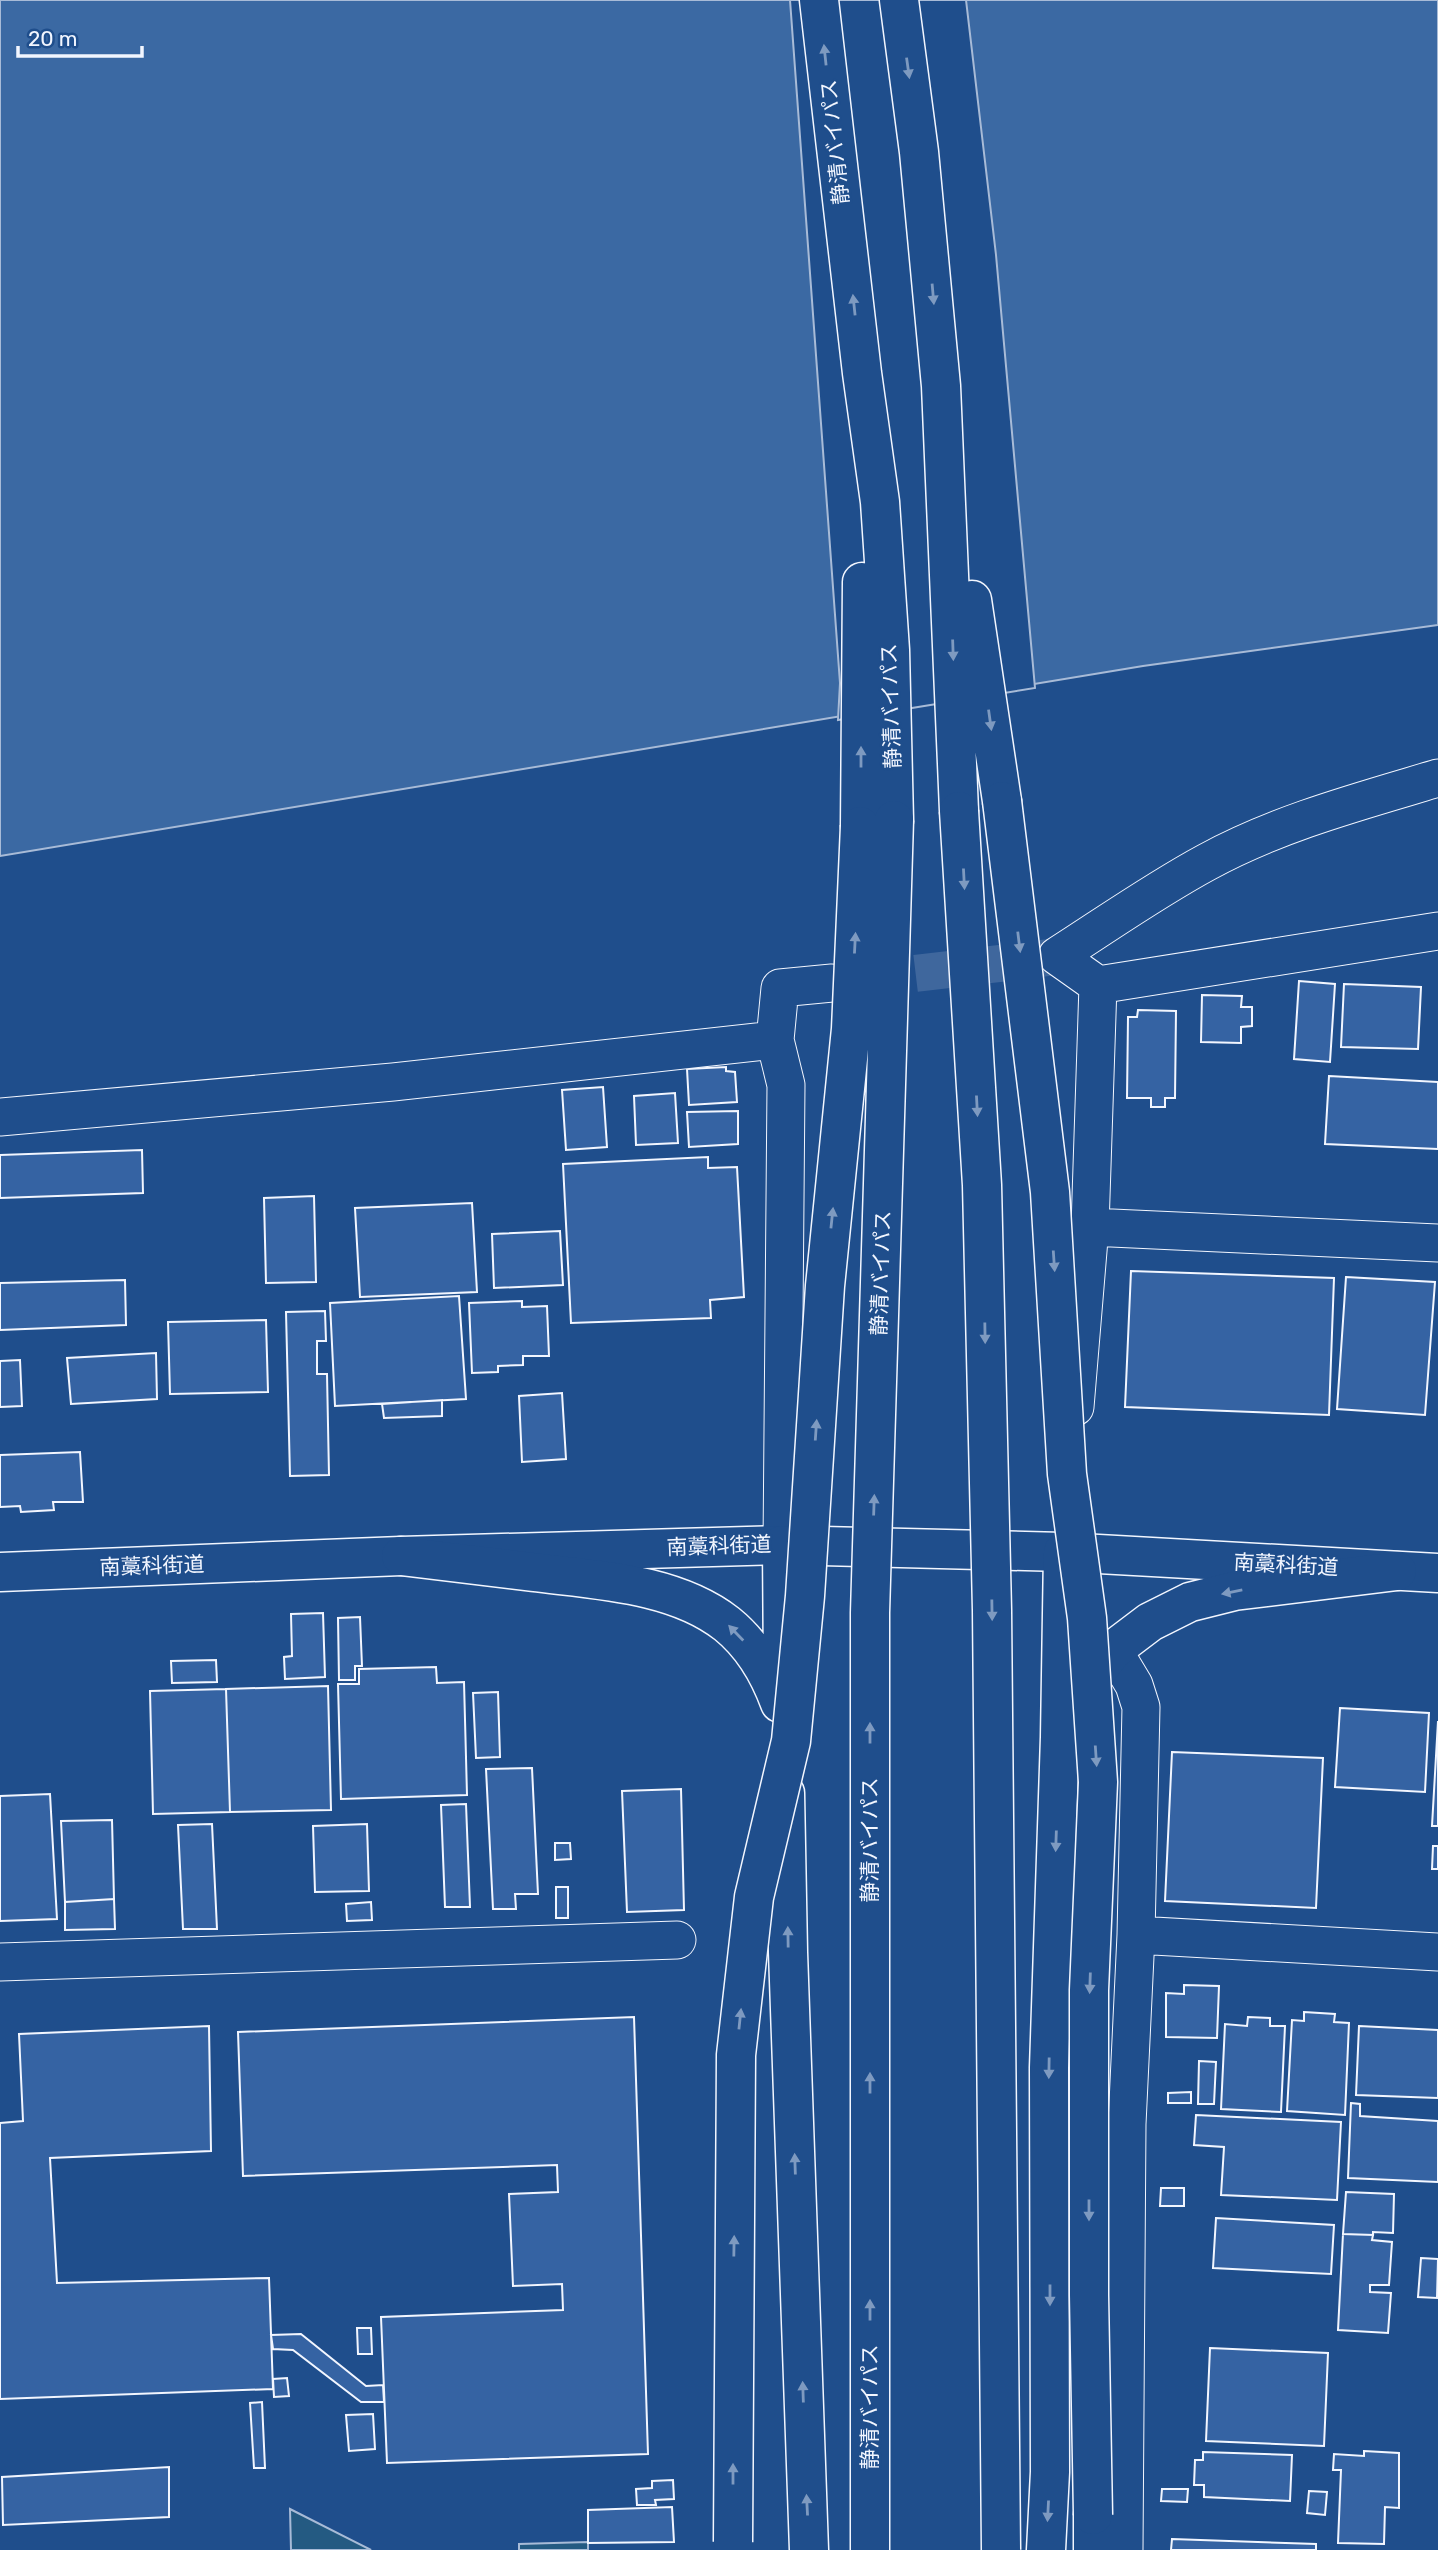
<svg xmlns="http://www.w3.org/2000/svg" width="1438" height="2550" viewBox="0 0 1438 2550" font-family="Rubik,'Noto Sans JP',sans-serif">
	<rect width="100%" height="100%" fill="#1f4e8c"/>
	<path fill="#245a82" stroke="#a8bbd7" stroke-width="2" d="M290 2509 371 2550H291Z
		M588 2542V2550H519V2544Z"/>
	<path fill="#3b69a3" stroke="#a8bbd7" stroke-width="2" d="M0 0H1438V625L1143 666 0 856Z"/>
	<path fill="#1f4e8c" stroke="#a8bbd7" stroke-width="2" d="M790 0H966L996 255 1035 688 838 720 840 683Z"/>
	<path fill="#3563a3" stroke="#f2f6ff" stroke-width="2" d="M1299 981 1335 984 1330 1062 1294 1059Z
		M1344 984 1421 987 1418 1049 1341 1047Z
		M1202 995 1242 996 1241 1007H1252V1026L1241 1027V1043L1201 1042Z
		M1138 1010 1176 1011 1175 1098H1165V1107H1151V1098H1127L1128 1017H1137Z
		M726 1067V1071L735 1072 737 1102 689 1105 687 1069Z
		M1329 1076 1438 1082V1149L1325 1144Z
		M603 1087 607 1147 566 1150 562 1090Z
		M675 1093 678 1143 636 1145 634 1096Z
		M738 1111V1144L689 1147 687 1112Z
		M142 1150 143 1193 0 1198V1155Z
		M708 1157V1168L737 1167 744 1297 710 1300 711 1318 571 1323 563 1164Z
		M314 1196 316 1282 266 1283 264 1198Z
		M472 1203 477 1292 360 1297 355 1208Z
		M560 1231 563 1285 494 1288 492 1234Z
		M1131 1271 1334 1278 1329 1415 1125 1407Z
		M1346 1277 1435 1282 1425 1415 1337 1409Z
		M125 1280 126 1325 0 1330V1283Z
		M459 1296 466 1399 335 1406 330 1303Z
		M522 1301V1307L547 1306 549 1356H523V1365L498 1366V1372L472 1373 469 1303Z
		M325 1311 326 1341H317V1374H327L329 1475 290 1476 286 1312Z
		M266 1320 268 1392 170 1394 168 1322Z
		M156 1353 157 1399 71 1404 67 1358Z
		M20 1360 22 1406 0 1407V1361Z
		M562 1393 566 1459 522 1462 519 1396Z
		M442 1400V1416L384 1418 382 1404Z
		M80 1452 83 1502H53L54 1510 21 1512 20 1506 0 1507V1455Z
		M323 1613 325 1677 285 1679 284 1657 292 1656 291 1614Z
		M360 1617 362 1666H355V1680H339L338 1618Z
		M216 1660 217 1682 172 1683 171 1661Z
		M436 1667 437 1683 464 1682 467 1795 341 1799 338 1684H359V1669Z
		M328 1686 331 1810 230 1812 226 1689Z
		M226 1689 230 1812 153 1814 150 1691Z
		M498 1692 500 1757 476 1758 473 1693Z
		M1340 1708 1429 1713 1425 1792 1335 1787Z
		M1438 1721V1826H1432Z
		M1172 1752 1323 1758 1316 1908 1165 1901Z
		M532 1768 538 1894H515L516 1909H493L486 1769Z
		M681 1789 684 1910 627 1912 622 1791Z
		M50 1794 57 1919 0 1921V1796Z
		M466 1804 470 1907H445L441 1805Z
		M112 1820 114 1899 65 1902 61 1821Z
		M212 1824 217 1929H183L178 1825Z
		M367 1824 369 1891 315 1892 313 1826Z
		M555 1843H570L571 1859 555 1860Z
		M1433 1846H1438V1869H1432Z
		M556 1887H568V1918H556Z
		M114 1899 115 1929 65 1930V1902Z
		M371 1902 372 1920 347 1921 346 1904Z
		M1184 1985 1219 1986 1217 2038 1166 2037V1993L1184 1994Z
		M1304 2012 1335 2014 1334 2022 1349 2023 1345 2115 1287 2111 1292 2020 1304 2021Z
		M634 2017 648 2454 387 2463 381 2317 563 2310 562 2284 513 2286 509 2194 558 2192 557 2165 243 2176 238 2032Z
		M1248 2017 1270 2018V2026H1285L1281 2112 1221 2109 1225 2024 1247 2026Z
		M209 2026 211 2151 50 2158 57 2283 269 2278 273 2389 0 2399V2123L23 2121 19 2034Z
		M1359 2026 1438 2030V2098L1356 2095Z
		M1199 2061 1216 2062 1214 2104H1198Z
		M1191 2092V2103H1168V2093Z
		M1351 2103 1360 2104V2116L1438 2121V2182L1348 2178Z
		M1196 2115 1341 2122 1337 2200 1221 2195 1224 2147 1194 2145Z
		M1161 2188H1184V2206H1160Z
		M1346 2192 1394 2194 1393 2233 1373 2232V2235L1343 2234Z
		M1216 2218 1334 2225 1331 2274 1213 2268Z
		M1343 2234 1373 2235 1372 2240 1392 2242 1389 2285H1370V2292L1391 2293 1388 2333 1338 2330Z
		M1421 2258 1438 2259 1437 2298 1418 2297Z
		M357 2328H371L372 2354H358Z
		M301 2334 366 2386 383 2385 384 2402H361L293 2350 273 2349 271 2335Z
		M1210 2348 1328 2353 1324 2446 1206 2441Z
		M287 2378 289 2396 274 2397 273 2379Z
		M262 2402 265 2468H254L250 2403Z
		M373 2414 375 2449 349 2451 346 2415Z
		M1364 2451 1399 2453V2508L1385 2507 1384 2544 1338 2543 1341 2470H1333L1334 2454 1364 2456Z
		M1203 2452 1292 2455 1290 2501 1204 2497V2485H1194L1195 2460H1203Z
		M169 2467V2517L3 2525 2 2477Z
		M673 2480 674 2499 655 2500 656 2505H637L636 2489 652 2488V2481Z
		M1162 2489H1188L1187 2502 1161 2501Z
		M1309 2491 1327 2492 1325 2515 1307 2513Z
		M672 2507 674 2542 588 2543V2510Z
		M1172 2539 1316 2544V2550H1171Z"/>
	<g fill="none" stroke-linecap="round" stroke-linejoin="round">
		<path stroke="#3f679d" stroke-width="37" stroke-dasharray="37 18" stroke-linecap="butt" d="M861 980 1053 957"/>
		<defs>
			<path id="minor" d="M1438 778C1361 801 1278 823 1207 862 1155 890 1107 924 1057 956L1098 985 1438 931
				M0 1117 393 1082 775 1040
				M1090 1227 1438 1243
				M1075 1407 1090 1227 1098 985
				M782 1545 786 1085 775 1040 780 988 832 983
				M1113 1650 1134 1685 1141 1707 1136 1935 1127 2124 1124 2550
				M1136 1935 1438 1952
				M0 1962 677 1940"/>
			<path id="secondary" d="M0 1572 401 1556 782 1545 1063 1552 1438 1573"/>
			<path id="trunk" d="M819 0 862 373 880 502 890 650 894 820
				M899 0 919 152 941 386 959 811
				M972 600 1002 801
				M860 826 862 582
				M782 1545 783 1677
				M401 1556C445 1561 489 1567 533 1572 597 1580 675 1583 727 1624 753 1645 769 1673 780 1703
				M1079 1696 1113 1650 1150 1622 1190 1602 1234 1591 1397 1571
				M785 1793 788 1952 809 2550
				M1093 2515V2550
				M1046 2550 1050 2472 1049 2068 1060 1737 1063 1552"/>
		</defs>
		<use href="#minor" stroke="#f2f6ff" stroke-width="39"/>
		<use href="#secondary" stroke="#f2f6ff" stroke-width="41"/>
		<use href="#trunk" stroke="#f2f6ff" stroke-width="41"/>
		<use href="#minor" stroke="#1f4e8c" stroke-width="37"/>
		<use href="#secondary" stroke="#1f4e8c" stroke-width="38"/>
		<use href="#trunk" stroke="#1f4e8c" stroke-width="38"/>
		<defs>
			<path id="trunk-bridge" d="M1002 801 1050 1192 1067 1474 1087 1618 1098 1782 1089 1990V2295L1093 2515
				M959 811 982 1185 992 1610 1001 2550
				M733 2542 736 2055 754 1897 791 1741 805 1596 825 1286 851 1029 860 826
				M870 2550V1613L894 820"/>
		</defs>
		<use href="#trunk-bridge" stroke="#f2f6ff" stroke-width="41" stroke-linecap="butt"/>
		<use href="#trunk-bridge" stroke="#1f4e8c" stroke-width="38"/>
	</g>
	<defs><path id="oneway-solid" d="M-6-.8H1V-3.2L6.5 0L1 3.2V.8H-6Z" transform="scale(1.75)"/></defs>
	<g fill="#7e9ac0">
		<use href="#oneway-solid" transform="translate(825 55) rotate(-96)"/>
		<use href="#oneway-solid" transform="translate(908 68) rotate(82)"/>
		<use href="#oneway-solid" transform="translate(933 294) rotate(85)"/>
		<use href="#oneway-solid" transform="translate(854 305) rotate(-96)"/>
		<use href="#oneway-solid" transform="translate(953 650) rotate(88)"/>
		<use href="#oneway-solid" transform="translate(990 720) rotate(82)"/>
		<use href="#oneway-solid" transform="translate(861 757) rotate(-90)"/>
		<use href="#oneway-solid" transform="translate(964 879) rotate(87)"/>
		<use href="#oneway-solid" transform="translate(1019 942) rotate(83)"/>
		<use href="#oneway-solid" transform="translate(855 943) rotate(-87)"/>
		<use href="#oneway-solid" transform="translate(977 1106) rotate(87)"/>
		<use href="#oneway-solid" transform="translate(832 1218) rotate(-84)"/>
		<use href="#oneway-solid" transform="translate(1054 1261) rotate(86)"/>
		<use href="#oneway-solid" transform="translate(985 1333) rotate(89)"/>
		<use href="#oneway-solid" transform="translate(816 1430) rotate(-86)"/>
		<use href="#oneway-solid" transform="translate(874 1505) rotate(-88)"/>
		<use href="#oneway-solid" transform="translate(1232 1592) rotate(169)"/>
		<use href="#oneway-solid" transform="translate(992 1610) rotate(89)"/>
		<use href="#oneway-solid" transform="translate(736 1633) rotate(-134)"/>
		<use href="#oneway-solid" transform="translate(870 1733) rotate(-90)"/>
		<use href="#oneway-solid" transform="translate(1096 1756) rotate(86)"/>
		<use href="#oneway-solid" transform="translate(1056 1841) rotate(92)"/>
		<use href="#oneway-solid" transform="translate(788 1937) rotate(-91)"/>
		<use href="#oneway-solid" transform="translate(1090 1983) rotate(92)"/>
		<use href="#oneway-solid" transform="translate(740 2019) rotate(-84)"/>
		<use href="#oneway-solid" transform="translate(1049 2068) rotate(91)"/>
		<use href="#oneway-solid" transform="translate(870 2083) rotate(-90)"/>
		<use href="#oneway-solid" transform="translate(795 2164) rotate(-92)"/>
		<use href="#oneway-solid" transform="translate(1089 2210) rotate(90)"/>
		<use href="#oneway-solid" transform="translate(734 2246) rotate(-89)"/>
		<use href="#oneway-solid" transform="translate(1050 2295) rotate(90)"/>
		<use href="#oneway-solid" transform="translate(870 2310) rotate(-90)"/>
		<use href="#oneway-solid" transform="translate(803 2392) rotate(-92)"/>
		<use href="#oneway-solid" transform="translate(733 2474) rotate(-90)"/>
		<use href="#oneway-solid" transform="translate(807 2505) rotate(-93)"/>
		<use href="#oneway-solid" transform="translate(1048 2511) rotate(93)"/>
	</g>
	<g text-anchor="middle" stroke-width="5" stroke-linejoin="round" paint-order="stroke">
		<g font-size="21" fill="#f2f6ff" stroke="#1f4e8c">
			<text transform="translate(835 142) rotate(-96)" y="7">静清バイパス</text>
			<text transform="translate(891 706) rotate(-92)" y="7">静清バイパス</text>
			<text transform="translate(881 1273) rotate(-88)" y="7">静清バイパス</text>
			<text transform="translate(719 1546) rotate(-2)" y="7">南藁科街道</text>
			<text transform="translate(1286 1565) rotate(3)" y="7">南藁科街道</text>
			<text transform="translate(152 1566) rotate(-2)" y="7">南藁科街道</text>
			<text transform="translate(870 1840) rotate(-90)" y="7">静清バイパス</text>
			<text transform="translate(870 2407) rotate(-90)" y="7">静清バイパス</text>
		</g>
	</g>
	<path d="M18 46v10h124v-10" fill="none" stroke="#f2f6ff" stroke-width="3.5"/>
	<text x="28" y="46" font-size="21" fill="#f2f6ff" stroke="#1f4e8c" stroke-width="5" paint-order="stroke">20 m</text>
</svg>
